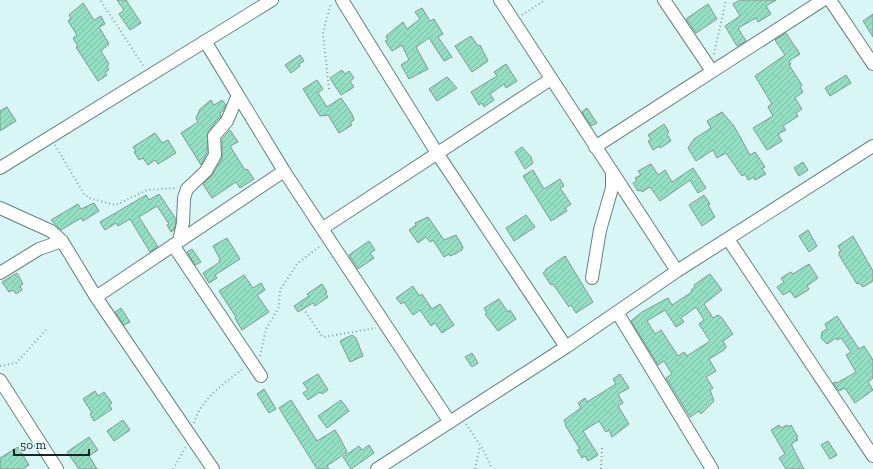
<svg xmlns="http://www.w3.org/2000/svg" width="873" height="469" viewBox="0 0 873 469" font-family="'Zilla Slab',serif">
	<defs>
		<pattern id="building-hatch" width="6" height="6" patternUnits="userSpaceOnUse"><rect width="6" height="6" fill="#94dfc3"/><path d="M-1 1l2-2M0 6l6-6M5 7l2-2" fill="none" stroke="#7fbfa7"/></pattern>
	</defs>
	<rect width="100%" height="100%" fill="#d8f6f5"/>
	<path fill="url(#building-hatch)" stroke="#80988e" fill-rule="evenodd" d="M117 0H126L141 23 130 30 119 14 124 10Z
		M740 0H776L766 6 771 14 758 22 756 18 738 28 746 41 737 46 725 26 740 16 733 4Z
		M83 3 94 20 101 16 105 24 99 27 109 44 101 51 109 64 107 66 109 70 105 72 107 75 98 81 76 47 78 46 73 38 77 35 68 21 71 18 69 15Z
		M708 4 717 19 696 33 686 19Z
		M422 8 430 21 434 19 443 34 438 37 452 57 444 61 429 38 416 47 428 69 409 79 401 65 409 60 402 45 392 51 385 41 388 40 386 36 403 22 407 29 420 19 415 12Z
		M873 14V37L863 21Z
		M786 33 800 54 789 61 791 64 789 65 802 85 800 87 803 92 795 98 802 109 796 113 798 116 783 126 786 130 778 134 782 141 767 150 753 128 773 116 768 107 772 104 755 76 785 55 775 40Z
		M471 36 478 46 480 45 488 61 472 72 455 46Z
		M300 55 304 61 299 64 300 66 291 73 285 65Z
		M506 64 517 81 506 88 504 84 490 94 494 100 484 107 482 103 479 105 471 92 497 76 494 72Z
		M342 70 345 74 349 71 354 78 350 81 354 87 341 95 330 78Z
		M846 75 851 83 830 96 825 88Z
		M447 77 457 88 437 101 429 89Z
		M317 80 323 89 318 93 327 107 341 98 352 114 354 120 350 122 352 125 339 133 328 115 320 116 303 89Z
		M211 100 214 105 222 100 226 105 223 111 220 113 221 117 215 122V123L208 132 207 153 201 165 181 133 198 122 196 118 200 109Z
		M7 107 16 121 0 131V111Z
		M587 108 597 123 591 126 582 112Z
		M722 112 734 126 750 155 755 152 765 167 762 169 766 174 755 180 754 177 748 180 745 174 742 176 726 153 717 158 713 150 696 161 688 148 694 139 711 128 707 121Z
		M664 124 669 132 667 134 671 141 660 148 659 146 653 150 648 141 651 139 648 135Z
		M230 130 238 142 230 146 245 170 247 169 254 179 240 188 236 182 212 198 203 184 212 175 222 159V139Z
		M155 133 162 143 168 140 176 153 158 164 155 160 148 165 143 158 139 160 134 152 136 151 133 147Z
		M522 147 532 158 531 159 533 163 525 169 515 152Z
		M803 162 808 170 799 176 794 168Z
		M651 164 658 175 665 170 672 182 693 168 706 188 698 193 690 180 660 201 650 187 642 192 641 190 638 191 633 183 637 181 635 178 641 175 638 171Z
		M533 170 544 189 560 179 564 186 560 188 571 204 565 208 567 211 551 221 523 176Z
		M159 194 176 219V222L174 230 171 232 167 225 169 224 157 206 139 217 158 247 150 252 130 219 118 226 116 223 105 230 100 222 146 195 149 200Z
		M704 195 710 204 708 205 715 217 702 226 689 205Z
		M94 203 99 211 83 221 81 218 61 230 51 220 78 204 81 209Z
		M526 215 535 227 514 241 506 228Z
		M428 217 444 240 456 235 463 247 462 250 455 254 450 256 449 254 444 257 433 240 430 242 426 237 418 243 409 230 416 225 415 223Z
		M808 230 817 246 809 252 799 236Z
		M853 236 873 271V281L863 287 859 283 857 284 839 255V252L841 251 838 246Z
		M227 238 240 259 215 275 217 278 209 283 203 273 220 262 219 260 220 259 213 246Z
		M369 241 375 250 370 253 374 258 358 269 349 255Z
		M192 249 201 262 195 265 187 252Z
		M565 256 593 302 576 313 571 305 569 307 553 284 551 285 543 273 546 271 545 270Z
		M809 264 818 278 807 286 809 289 808 290 795 298 790 291 783 295 777 287 784 282 781 278 791 272 793 274Z
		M17 273 23 284 20 286 22 290 16 294 13 290 9 292 2 282Z
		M710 274 722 290 704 304 713 318 718 315 722 318 733 334 723 341 726 347 724 350 709 359 716 371 706 377 713 388 710 390 714 401 701 414 699 411 690 417 666 378 672 374 664 361 658 365 631 321 642 312 668 298 672 305 692 292 691 290 695 287 694 285ZM696 307 704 320 699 324 710 341 687 356 684 352 678 356 661 330 655 334 647 321 665 310 676 327 684 322 681 318Z
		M244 275 253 288 261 283 265 290 257 295 269 312 242 330 235 318 236 317 219 291Z
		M322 284 327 292 325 293 328 297 315 306 313 303 298 312 294 306 309 296 307 294Z
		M413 286 419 296 422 294 432 309 440 304 454 325 442 333 435 323 431 326 420 310 413 315 404 302 401 304 396 298Z
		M499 299 508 312 510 310 516 319 498 331 485 314 487 313 484 308Z
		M121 308 130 322 124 325 115 312Z
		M837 316 859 349 864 346 873 360V378L868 382 873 390 855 403 845 388 839 391 833 383 836 382 837 383 856 372 846 355 851 352 841 338 837 340 836 338 827 344 821 338 822 332 827 329 825 324Z
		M352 335 356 338 363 356 350 362 340 341Z
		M472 353 478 363 472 367 465 357Z
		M318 374 328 390 322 394 320 392 308 400 303 393 308 390 303 383Z
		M620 374 629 388 618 394 623 403 618 406 629 424 612 437 609 430 606 432 599 421 583 431 598 455 588 461 585 456 582 458 577 450 580 449 565 425 566 424 564 420 581 408 578 403 585 398 587 402 616 384 613 379Z
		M264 389 276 409 269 413 257 394Z
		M95 391 98 396 104 392 112 403 109 405 112 409 94 421 90 414 92 413 83 399Z
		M291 400 317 441 335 430 340 438 347 452 327 466 329 469H317L279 408Z
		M341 400 349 411 327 428 318 416Z
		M123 420 130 430 114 441 107 431Z
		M779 425 781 428 787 425 788 427 791 425 798 437 796 438 798 440 792 443V446L804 469H786L779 458 785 454 771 430Z
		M89 437 98 450 89 456 97 469H79L67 452Z
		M828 441 837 455 830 459 821 445Z
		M369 445 374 453 351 469 343 457 359 446 362 450Z
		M18 447 29 465 23 469H0V458Z"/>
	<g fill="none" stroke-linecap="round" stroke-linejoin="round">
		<defs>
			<path id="minor" d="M342 0 437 153 566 347
				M500 0 677 271
				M664 0 712 71
				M830 0 873 64
				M205 41 284 171 449 421
				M595 147 823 0
				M0 168 272 0
				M0 208 51 231 62 241 96 297 213 469
				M323 228 551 79
				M728 239 873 456
				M179 241 183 223 184 198 187 189 206 171 215 155 214 136 227 121 238 95
				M173 245 261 376
				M0 273 39 249 62 241
				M592 278 600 230 612 188V173
				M96 297 284 171
				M617 312 712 469
				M0 380 57 469
				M377 469 566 347 677 271 873 146"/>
		</defs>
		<use href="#minor" stroke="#678282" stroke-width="14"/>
		<path stroke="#889e9e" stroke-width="2" stroke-dasharray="1 3" stroke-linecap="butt" d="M101 1 144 67
			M522 15 545 0
			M714 54 726 0
			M329 89 323 33 331 3
			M55 145 84 194 89 198 116 205 147 190 177 188
			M301 305 321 335 324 337 376 328
			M260 356 266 329 279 307 280 290 297 264 320 246
			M0 366 16 363 46 330
			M194 423C202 397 224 384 244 368
			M466 424 484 451 492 469
			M173 469 186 447
			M475 469 480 446
			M601 469 602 447"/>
		<use href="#minor" stroke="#fff" stroke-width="12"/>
	</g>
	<path d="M14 449v6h75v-6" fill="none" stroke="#172222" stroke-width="2"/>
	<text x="20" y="449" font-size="12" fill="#172222" stroke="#d8f6f5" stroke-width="3" paint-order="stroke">50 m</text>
</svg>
